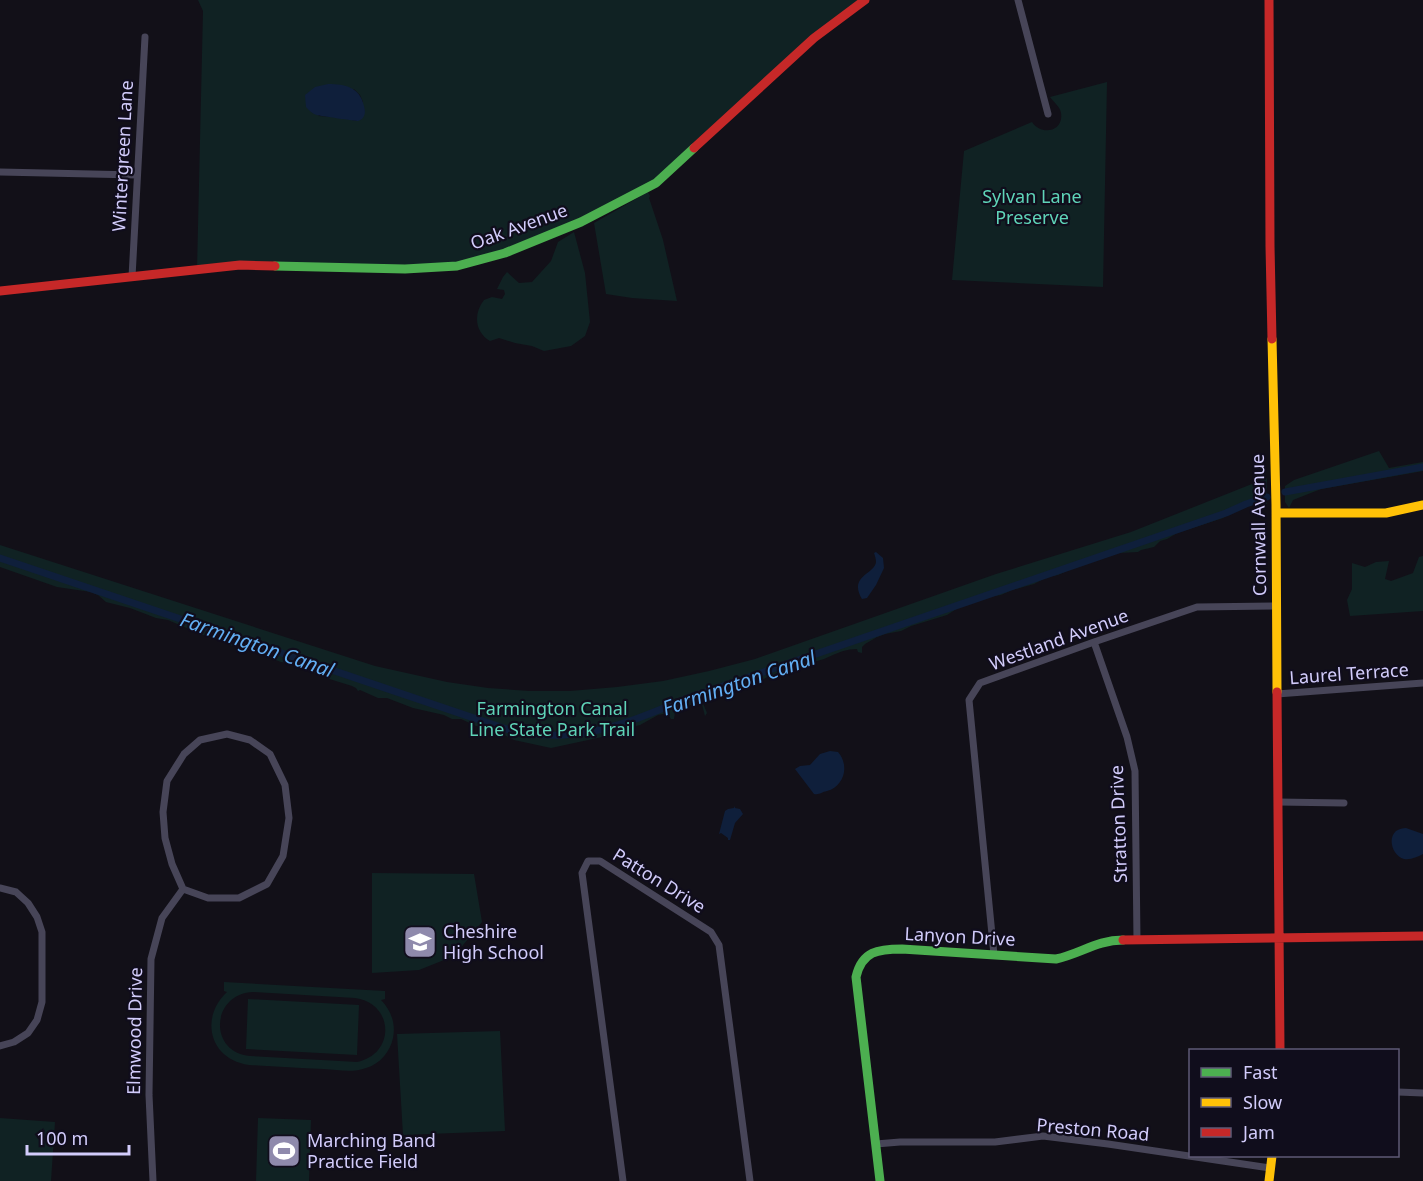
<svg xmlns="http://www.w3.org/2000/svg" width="1423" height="1181" viewBox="0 0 1423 1181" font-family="'Noto Sans',sans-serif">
	<rect width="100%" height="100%" fill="#121018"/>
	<path fill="#102223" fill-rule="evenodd" d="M198 0H865L814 38 656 183 581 222 457 266 197 270 203 11ZM354 89 360 95 363 102 357 121 337 117 318 116Z
		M1107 82 1103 287 952 280 964 151 1032 122C1041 136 1064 132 1061 113 1060 106 1054 103 1050 97Z
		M648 192 650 196 649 198 663 240 677 301 632 298 606 294 594 223Z
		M574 232 585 273 590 322 585 336 571 346 544 351 532 346 515 343 499 338 490 341C475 332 473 314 484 300L492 297 502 299 505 294 504 290 497 289 503 277 507 272 519 283 532 282 551 261 558 242Z
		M1379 451 1389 468 1423 462V471L1321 489 1293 500 1289 508 1285 502V486L1294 480Z
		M1267 478V504H1251L1243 506 1223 518 1177 533 1167 539 1160 541 1154 547 1141 550 1138 552 1119 553 1080 565 1058 575 1047 577 1034 584 1012 590 1001 595 982 598 964 604 947 615 911 626 901 631 885 634 877 637 865 644 862 647V653L858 652 857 649C835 649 826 664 803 662L801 667 797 671 769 676 753 685 705 699 702 701 707 713 705 716 702 704 696 703 677 710 675 712 674 719H671L669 716 663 714 658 715 640 725 617 731 602 737 551 748 514 740 493 729 476 726 461 719H452L444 715 413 708 387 698H378L360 690 358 691 356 688 352 686 323 677 294 664 281 662 244 648 232 646 218 638 203 635 168 620 156 618 130 608 106 602 98 595 91 592 57 587 0 567V545L375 666 447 682 488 688 529 691H570L617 687 663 681 709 671 755 659 996 574 1131 532Z
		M1423 556V611L1350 616 1347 600 1352 589V563L1365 567 1376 562 1389 561 1385 579 1391 581 1413 573 1419 557Z
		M372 873 474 874 482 922 454 956 419 970 372 973Z
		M224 982 385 991V999L381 1000C391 1010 396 1024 393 1038 390 1052 380 1064 366 1068 353 1073 338 1070 324 1069 299 1068 274 1066 249 1065 210 1060 199 1018 227 992L224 991ZM253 992 355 998C394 1003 396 1054 357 1062L250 1056C208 1052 211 994 253 992Z
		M248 999 359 1005 357 1055 246 1049Z
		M500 1031 505 1131 403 1135 397 1034Z
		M0 1118 55 1122 51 1181H0Z
		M258 1118 311 1120 309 1181H256Z"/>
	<path fill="#0f1f3b" d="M328 84C345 84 360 87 364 106 365 110 366 115 362 119 361 120 360 120 358 121 356 121 320 116 317 115 312 114 309 110 306 107L305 95 315 87Z
		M876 552 883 558 884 568 876 585 867 598 862 599C848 576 875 574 876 562 876 559 875 556 874 553Z
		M830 751 838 752C850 766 844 786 827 791 821 792 820 795 814 794L795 769 800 766 810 765 820 754Z
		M735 806V808L740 809 743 814 735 823 730 840H728V838L721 833 719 834 725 811 728 809 734 808Z
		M1406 828 1423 834V854C1417 857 1411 860 1404 859 1393 856 1387 839 1396 831 1399 829 1403 828 1406 828Z"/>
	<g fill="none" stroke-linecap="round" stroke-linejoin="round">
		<path stroke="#0f1f3b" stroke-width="7" d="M1285 492 1423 467
			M0 558 518 733C533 734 549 736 564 735 608 733 649 714 688 698L1226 513 1246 504 1267 497"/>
		<path stroke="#474558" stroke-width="7" d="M1018 0 1048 114
			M0 172 137 175
			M132 277 145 37
			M1094 642 1127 737 1135 771 1137 940
			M1277 694 1423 683
			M227 734 250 740 270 754 285 785 289 818 283 856 267 884 239 898H208L183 889 172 864 165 838 163 812 167 781 184 754 200 740Z
			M1278 802 1344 803
			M0 888 16 892 28 903 37 917 42 932V1002L37 1020 28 1033 14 1042 0 1046
			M994 955 969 700 980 683 1094 642 1197 607 1276 606
			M1398 1092 1423 1093
			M876 1144 900 1142H995L1043 1136 1108 1144 1270 1168
			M153 1181 149 1095 151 959 162 918 183 889
			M623 1181 582 873 588 861H600L711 932 719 945 750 1181"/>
		<path stroke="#4caf50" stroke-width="9" d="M275 266 405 269 457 266 505 253 581 222 656 183 694 148
			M880 1181 856 977C862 951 878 949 902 949L1056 959C1080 954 1097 940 1123 940"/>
		<path stroke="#ffc107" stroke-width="9" d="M1272 339 1276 505 1277 692
			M1276 513H1386L1423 505
			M1269 1181 1272 1156"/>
		<path stroke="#c62828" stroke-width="9" d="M1269 0 1270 246 1272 339
			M694 148 814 38 865 0
			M0 291 240 265 275 266
			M1277 692 1280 1050
			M1123 940 1423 936"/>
	</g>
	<defs>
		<symbol id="school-square" viewBox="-11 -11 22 22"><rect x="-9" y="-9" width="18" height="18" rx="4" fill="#8f8aac" stroke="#100d1c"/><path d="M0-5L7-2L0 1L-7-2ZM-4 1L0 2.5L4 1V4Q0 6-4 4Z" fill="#fff"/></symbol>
		<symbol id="stadium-square" viewBox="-11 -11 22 22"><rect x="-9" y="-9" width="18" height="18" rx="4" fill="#8f8aac" stroke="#100d1c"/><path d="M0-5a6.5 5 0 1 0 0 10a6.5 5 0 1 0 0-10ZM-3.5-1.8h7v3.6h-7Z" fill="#fff"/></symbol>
	</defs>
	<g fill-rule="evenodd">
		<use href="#school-square" x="401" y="923" width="38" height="38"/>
		<use href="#stadium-square" x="265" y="1132" width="38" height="38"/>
	</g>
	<g text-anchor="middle" stroke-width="4.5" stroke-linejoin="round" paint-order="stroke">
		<g font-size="18" fill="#d2ccfb" stroke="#100d1c">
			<text transform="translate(123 156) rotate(-87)" y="6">Wintergreen Lane</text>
			<text transform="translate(519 227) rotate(-20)" y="6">Oak Avenue</text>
			<text transform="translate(1259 525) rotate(-91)" y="6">Cornwall Avenue</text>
			<text transform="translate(1059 640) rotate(-20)" y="6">Westland Avenue</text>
			<text transform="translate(1349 674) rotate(-4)" y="6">Laurel Terrace</text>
			<text transform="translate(1119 824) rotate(-92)" y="6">Stratton Drive</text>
			<text transform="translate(659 881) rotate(32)" y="6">Patton Drive</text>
			<text transform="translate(960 937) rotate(3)" y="6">Lanyon Drive</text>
			<text transform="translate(135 1031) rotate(-89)" y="6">Elmwood Drive</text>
			<text transform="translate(1093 1130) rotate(5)" y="6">Preston Road</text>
		</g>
		<g font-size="18" fill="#5fd4b8" stroke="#100d1c">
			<text x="1032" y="203">Sylvan Lane<tspan x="1032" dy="21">Preserve</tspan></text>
			<text x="552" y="715">Farmington Canal<tspan x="552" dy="21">Line State Park Trail</tspan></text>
		</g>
		<g font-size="18" fill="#d2ccfb" stroke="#100d1c" text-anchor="start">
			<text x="443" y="938">Cheshire<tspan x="443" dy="21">High School</tspan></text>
			<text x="307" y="1147">Marching Band<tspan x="307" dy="21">Practice Field</tspan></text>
		</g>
		<g font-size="20" font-style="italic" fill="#62aef3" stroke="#100d1c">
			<text transform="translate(257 645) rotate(19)" y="7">Farmington Canal</text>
			<text transform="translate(739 683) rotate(-19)" y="7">Farmington Canal</text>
		</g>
	</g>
	<rect x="1189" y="1049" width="210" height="108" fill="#100d1c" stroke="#5e5975" stroke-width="1.5"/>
	<rect x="1201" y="1068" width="30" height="9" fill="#4caf50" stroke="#5e5975" stroke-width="1.5"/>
	<text x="1243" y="1079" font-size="18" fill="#d2ccfb">Fast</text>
	<rect x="1201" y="1098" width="30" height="9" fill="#ffc107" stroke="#5e5975" stroke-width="1.5"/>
	<text x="1243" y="1109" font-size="18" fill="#d2ccfb">Slow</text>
	<rect x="1201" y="1128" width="30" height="9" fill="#c62828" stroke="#5e5975" stroke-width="1.5"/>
	<text x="1243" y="1139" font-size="18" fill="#d2ccfb">Jam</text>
	<path d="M27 1145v9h102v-9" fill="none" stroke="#d2ccfb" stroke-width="3"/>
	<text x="36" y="1145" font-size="18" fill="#d2ccfb" stroke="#100d1c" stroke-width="4.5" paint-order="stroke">100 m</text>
</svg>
